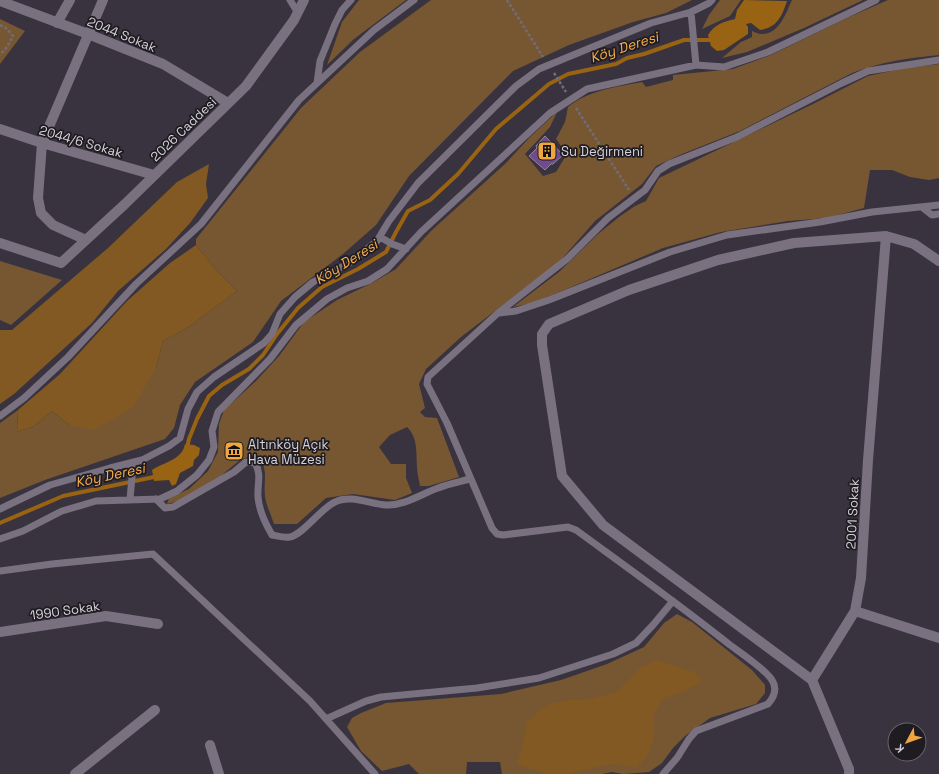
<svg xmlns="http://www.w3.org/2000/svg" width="939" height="774" viewBox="0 0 939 774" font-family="'Space Grotesk',sans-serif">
	<rect width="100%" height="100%" fill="#39323f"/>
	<path fill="#765731" d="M359 0H406L354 39 327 65 342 22Z
		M431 0H692L666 13 633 22 569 45 513 71 409 176 376 225 343 254 281 301 253 342 195 382 180 405 174 428 165 439 45 480 0 498V423L18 410 17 432 34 426 52 411 69 425 156 368 163 341 190 326 237 291 217 271 196 245V239L301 108 360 52Z
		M720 0H741L730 16 702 29 709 15Z
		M792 0H863L804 28 747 52 722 58 741 42 752 37V31C755 32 759 34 761 34 779 35 786 13 792 0Z
		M888 0H939V55C909 58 880 62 852 73L740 131 682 154 656 166 642 184 595 221 560 261 461 337 426 369 419 384 425 408 420 412 425 417 437 418 459 477 429 486H420C419 480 417 473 417 467 416 452 418 438 407 427L390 435 379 447 391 464H406V478L412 493 395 500 353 494 326 498 297 524H274C271 515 266 505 265 496 263 478 270 470 256 454L240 460 217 479 178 501 167 504 169 498 189 489 208 471 218 452 219 424 224 410 256 381 279 356 304 322 337 300 372 283 396 269 431 231 506 163 530 137 557 112 550 127 525 154 543 176 556 172 567 154 556 139 565 122 568 107C589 90 616 87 642 82L646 87 673 80V75L733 69 771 55 847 18Z
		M0 19 25 31 0 64Z
		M939 64V178L929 180 910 177 892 170H870L864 208 827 218 788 221 721 232 663 248 536 302 513 307 559 272 598 234 619 217 635 206 646 201 659 178 813 104 868 76 905 68Z
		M0 261 62 280 11 325 0 320Z
		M677 614 692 622 752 670 765 685V693L756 704 710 718 685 736 673 748 662 763 649 772 623 774 612 772 602 774H502L500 762H467L466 774H419L409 764 382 771 361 751 347 727 352 718 361 713 386 703 501 694 561 680 607 664 644 647 664 623Z"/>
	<path fill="#825922" d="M209 164 206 184 208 198 190 223 166 249 118 291 92 323 14 394 0 404V330H12L108 248 177 182Z
		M196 245 217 271 237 291 190 326 163 341 156 368 133 407 94 430 69 425 52 411 34 426 17 432 18 410 60 374 127 301 170 263Z
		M657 660 694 672 703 681 685 691 662 699 653 716 654 737 649 753 637 768 614 764 582 770 570 774H548L517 764 522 747 527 721 549 704 568 700 590 699 617 692 639 669Z"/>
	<path fill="#986312" d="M744 0 787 1C782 16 777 28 760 30L751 23 746 24 748 27V34L724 50 717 51 711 46 708 35C715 24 723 22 735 19L737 10Z
		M185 444 194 445 200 448 199 455 194 460 193 466 180 473 176 484 172 486 169 480 154 481 152 470C164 462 182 460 185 444Z"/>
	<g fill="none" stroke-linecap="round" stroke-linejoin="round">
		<path stroke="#986312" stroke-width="4" d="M187 448 189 439 197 419 209 396 222 385 249 369 263 355 277 334 298 308 322 287 358 269 386 252 396 232 408 211 430 200 458 174 496 129 549 84 568 74 616 64 627 58 644 54 684 40H711L714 38
			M0 523 63 496 154 477 157 474"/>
	</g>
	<path fill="#704b8e" stroke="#8e8696" d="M545 136 563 155 553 164H551L545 170 529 156 537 148 536 146Z"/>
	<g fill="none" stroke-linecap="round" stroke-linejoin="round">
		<path stroke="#726c77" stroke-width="2.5" stroke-dasharray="3 2" stroke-linecap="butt" d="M507 0 543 57
			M0 25 6 28 13 36 7 47 0 55
			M554 73 566 92
			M576 108 629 190"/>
		<path stroke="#797180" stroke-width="7" d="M290 0 298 13
			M691 12 696 65
			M317 83 320 61 335 24 342 10 351 0
			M923 208 932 215 939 214
			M380 237 392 244 406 249
			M499 313 516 311 549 300 670 252 727 235 820 222 872 212 939 205
			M0 416 24 398 68 357 136 284 201 224 299 100 374 30 414 0
			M130 499 132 477V463
			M156 499 165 508 173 507 234 472 246 462 255 463C262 474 257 485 258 497 259 511 265 523 272 535 278 536 284 538 290 537 303 535 321 508 335 502 350 494 370 504 386 505 404 506 421 494 438 488 448 484 459 482 470 479
			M0 509 50 485 110 468 142 460 169 446 180 438 188 409 197 392 214 377 264 343 272 334 280 314 295 297 313 282 351 262 377 241 389 221 418 183 516 86 539 69 651 23 691 12 709 3 712 0
			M0 539 23 531 62 511 96 501 160 499 177 491 197 475 209 460 214 447 212 431 218 412 270 359 296 325 327 299 347 288 368 281 387 269 421 232 550 113 587 89 696 65 724 67 768 52 876 0
			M0 571 52 564 153 554 310 701 375 774
			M326 719 366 701 381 697 477 688 539 678 613 654 636 643 653 625 673 601
			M663 774 677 758 689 739 696 731 768 704C774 697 778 689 772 680 765 669 741 653 730 645 680 605 628 568 576 530L568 527 503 535 497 534 492 528 447 423 427 384 428 377 498 313 567 259 608 218 645 190 658 171 669 164 737 137 842 83 868 71 939 60"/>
		<path stroke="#797180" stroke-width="10" d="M0 1 88 34 163 64 228 103
			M57 23 70 0
			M0 129 42 143 154 175
			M86 240 53 225 41 213 38 198 42 143 103 0
			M0 243 61 263 125 204 246 86 294 20 304 0
			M855 611 939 638
			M0 632 106 616 158 624
			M812 680 603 525 562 476 542 345V334L549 324 629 290 718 260 794 243 886 236 914 244 939 261
			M210 745 219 774
			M75 774 155 710
			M849 774V769L812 680 855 611 861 578 868 460 886 236"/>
	</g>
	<defs>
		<symbol id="building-square" viewBox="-11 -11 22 22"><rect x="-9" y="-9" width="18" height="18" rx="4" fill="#f0a63f" stroke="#1e1b21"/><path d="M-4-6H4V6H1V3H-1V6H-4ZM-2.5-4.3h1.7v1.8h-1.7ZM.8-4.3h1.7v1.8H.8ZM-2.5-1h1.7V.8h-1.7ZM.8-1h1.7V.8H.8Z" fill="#111"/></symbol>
		<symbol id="museum-square" viewBox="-11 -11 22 22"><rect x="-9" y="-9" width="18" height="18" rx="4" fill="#f0a63f" stroke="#1e1b21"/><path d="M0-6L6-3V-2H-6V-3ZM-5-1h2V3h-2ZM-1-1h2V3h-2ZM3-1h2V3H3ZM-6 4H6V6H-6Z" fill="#111"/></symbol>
	</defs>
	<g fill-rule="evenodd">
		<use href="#building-square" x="536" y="140" width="22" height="22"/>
		<use href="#museum-square" x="223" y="440" width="22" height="22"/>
	</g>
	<g text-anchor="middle" stroke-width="3.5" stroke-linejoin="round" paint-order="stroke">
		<g font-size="13" fill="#d6d2da" stroke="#1e1b21">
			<text transform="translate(122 34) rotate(22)" y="5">2044 Sokak</text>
			<text transform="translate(183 129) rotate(-44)" y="5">2026 Caddesi</text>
			<text transform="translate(81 141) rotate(16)" y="5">2044/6 Sokak</text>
			<text transform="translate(852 514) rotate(-87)" y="5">2001 Sokak</text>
			<text transform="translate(65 610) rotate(-8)" y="5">1990 Sokak</text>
		</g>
		<g font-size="13" fill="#d6d2da" stroke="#1e1b21" text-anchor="start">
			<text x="561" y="156">Su Değirmeni</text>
			<text x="248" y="449">Altınköy Açık<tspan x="248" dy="15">Hava Müzesi</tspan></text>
		</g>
		<g font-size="14" font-style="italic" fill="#f7ae4b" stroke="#1e1b21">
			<text transform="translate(624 47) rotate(-18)" y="5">Köy Deresi</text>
			<text transform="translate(346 262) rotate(-32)" y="5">Köy Deresi</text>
			<text transform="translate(110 475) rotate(-12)" y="5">Köy Deresi</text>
		</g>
	</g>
	<g transform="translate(907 742) rotate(229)"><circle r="19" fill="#1e1b21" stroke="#68646b"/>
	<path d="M0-3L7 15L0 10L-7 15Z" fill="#f0a63f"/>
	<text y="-6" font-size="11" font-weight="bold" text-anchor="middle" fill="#d6d2da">K</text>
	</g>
</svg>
